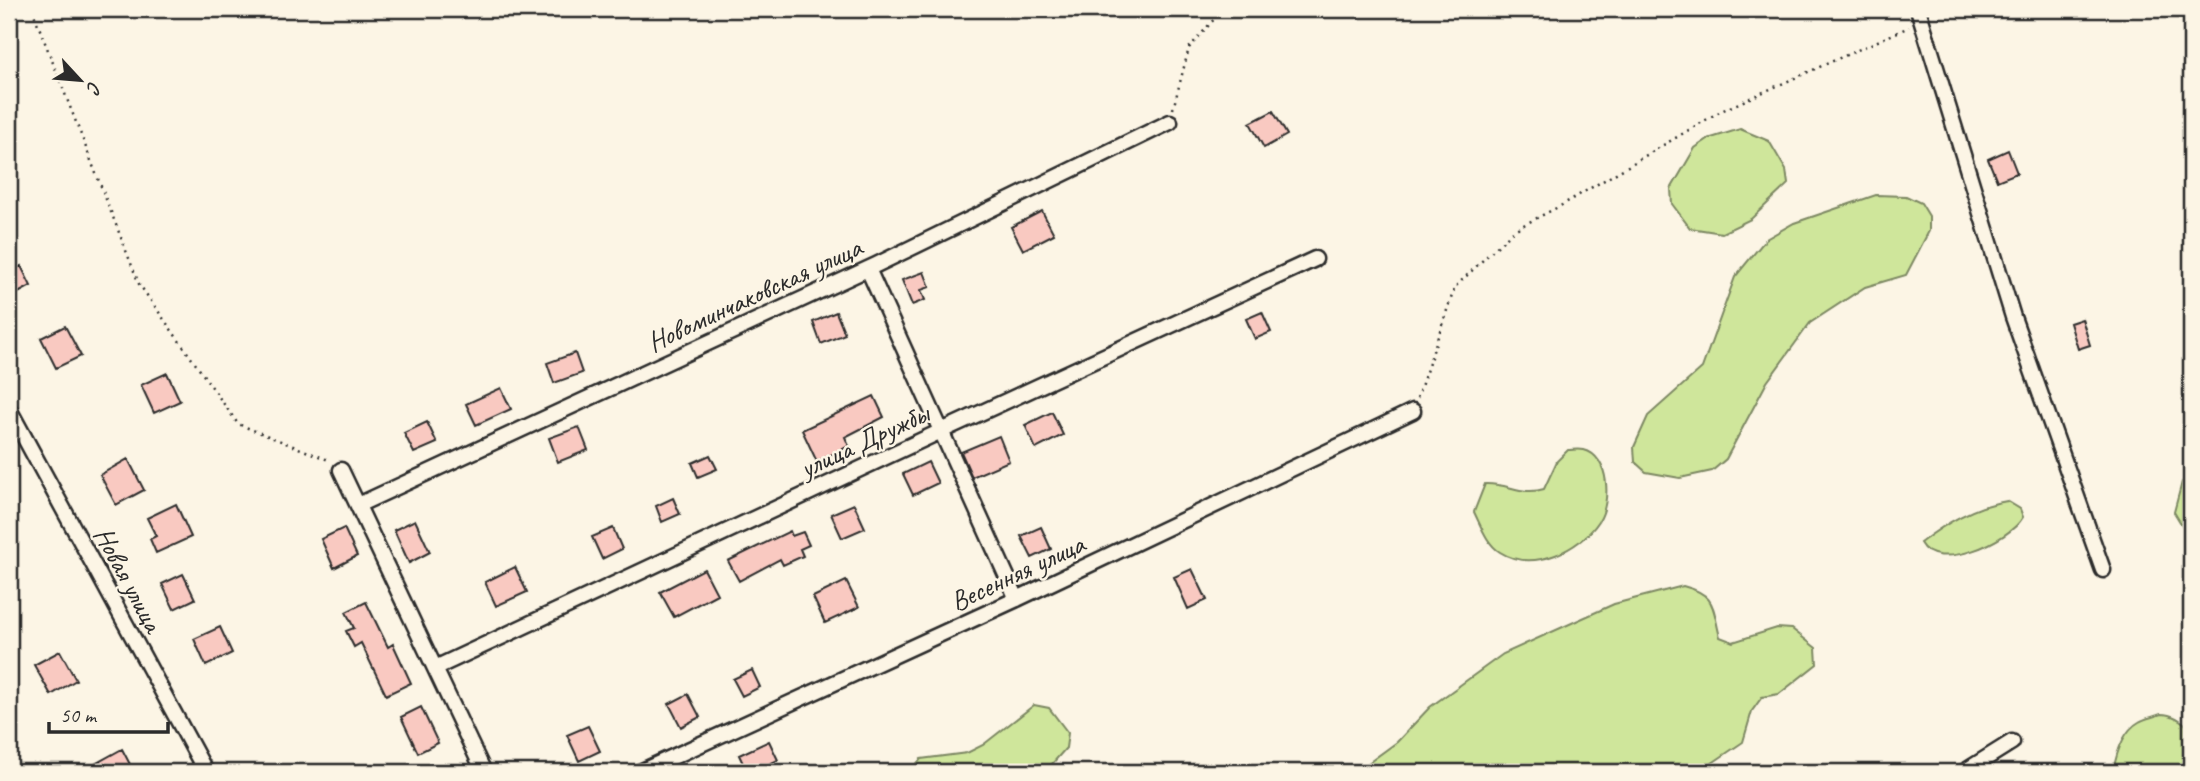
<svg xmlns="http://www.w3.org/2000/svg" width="2200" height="781" viewBox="0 0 2200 781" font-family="Caveat,sans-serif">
	<rect width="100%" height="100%" fill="#fcf5e5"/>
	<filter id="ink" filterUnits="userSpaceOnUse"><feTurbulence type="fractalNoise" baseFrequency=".0143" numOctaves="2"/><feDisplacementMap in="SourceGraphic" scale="14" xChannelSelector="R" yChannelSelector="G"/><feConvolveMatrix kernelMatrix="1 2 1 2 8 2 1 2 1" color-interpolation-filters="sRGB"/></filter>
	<g filter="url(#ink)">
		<path fill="#cfe69b" stroke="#7d8863" stroke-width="2" d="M1740 129 1769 141 1786 170 1788 184 1751 219 1722 233 1690 228 1672 204 1671 189 1695 148 1708 139Z
			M1876 195 1906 196 1921 203 1929 216V231L1906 275 1865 287 1810 323 1767 382 1726 459 1712 471 1680 478 1646 472 1635 462 1634 447 1648 416 1702 368 1735 277 1766 239 1794 223Z
			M1568 450C1573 450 1580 449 1584 450 1610 456 1611 503 1599 521 1580 550 1533 573 1500 552 1487 544 1481 526 1474 512L1485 484C1508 483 1522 496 1544 489L1557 461Z
			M2191 474V540L2174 512 2182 482Z
			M2007 501 2020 509 2023 517C2010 541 1936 574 1920 543 1946 523 1974 506 2007 501Z
			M1683 586C1717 595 1712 607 1720 637L1733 642 1777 628 1792 629 1816 648 1817 664 1779 694 1762 697 1752 711 1743 742 1699 772H1356L1397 742 1430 707 1503 654 1614 604Z
			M1034 705 1049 708 1068 733 1066 748 1045 772H912L911 770 921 759 967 753 983 745Z
			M2161 714C2174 714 2183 721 2191 730V770L2190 772H2113C2116 755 2123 731 2139 722 2145 718 2154 717 2161 714Z"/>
		<path fill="#f9c9c1" stroke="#2b2b2b" stroke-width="2" d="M1273 111 1287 135 1264 148 1250 123Z
			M2008 150 2017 173 1997 181 1988 159Z
			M1042 211 1054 234 1023 250 1011 227Z
			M21 266 31 286 9 298V273Z
			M924 272 930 287 921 290 925 300 912 305 902 280Z
			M836 312 845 334 821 344 813 322Z
			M1262 312 1271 332 1255 339 1246 319Z
			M2082 319 2090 345 2078 349 2070 323Z
			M65 326 81 356 56 368 41 338Z
			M575 353 582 373 554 383 547 363Z
			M167 373 180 401 154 413 141 385Z
			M501 388 511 409 476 425 466 404Z
			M874 396 884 417 845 437 849 446 817 462 802 430Z
			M1052 412 1063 435 1036 449 1025 425Z
			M427 422 437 443 414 453 404 433Z
			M579 427 588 450 558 462 549 438Z
			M999 436 1009 461 972 477 961 452Z
			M710 455 717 469 698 477 692 463Z
			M128 459 144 490 116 505 100 475Z
			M928 462 938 483 913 495 903 474Z
			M673 498 680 514 662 522 656 506Z
			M176 504 191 537 156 553 150 539 156 536 147 518Z
			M854 504 865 528 842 538 831 514Z
			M415 520 430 552 409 563 394 530Z
			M1041 527 1051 549 1032 558 1021 536Z
			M344 528 357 556 334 568 321 539Z
			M613 528 622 549 602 559 592 537Z
			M790 531 792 536 803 532 809 545 800 549 803 556 783 565 780 559 739 581 728 561Z
			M515 567 527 592 496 606 485 582Z
			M704 569 717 594 674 617 660 592Z
			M1192 569 1207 600 1188 609 1174 577Z
			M183 574 195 599 174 609 162 584Z
			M846 581 859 607 825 623 813 597Z
			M366 602 388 647 393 644 411 683 386 695 361 643 354 647 346 631 354 628 346 612Z
			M220 627 232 653 206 666 194 639Z
			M60 651 76 680 51 695 34 665Z
			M752 670 760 687 742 696 733 679Z
			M688 694 700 717 681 727 669 704Z
			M421 707 438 743 418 753 401 717Z
			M588 726 600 751 579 761 567 735Z
			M769 741 778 760 752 772H747L739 755Z
			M122 749 134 772H99L95 764Z"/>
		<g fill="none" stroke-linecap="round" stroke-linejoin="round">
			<defs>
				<path id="minor" d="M1918 9 2013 317 2103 570
					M868 269 1017 599
					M9 409 206 772
					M341 470 484 772
					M358 505 876 265 1170 122
					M435 668 952 426 1315 259
					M640 772 1017 599 1413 411
					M1964 772 2012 742"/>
			</defs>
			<use href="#minor" stroke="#2b2b2b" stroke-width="19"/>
			<path stroke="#2b2b2b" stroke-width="2.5" stroke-dasharray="2 5" stroke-linecap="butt" d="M32 9 139 284 238 424 331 461
				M1173 109 1189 48 1223 9
				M1417 398 1455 287 1514 230 1562 205 1721 111 1909 27"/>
			<use href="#minor" stroke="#fcf5e5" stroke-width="14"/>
		</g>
	</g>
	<g text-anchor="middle" stroke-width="5" stroke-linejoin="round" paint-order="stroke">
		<g font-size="28" fill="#2b2b2b" stroke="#fcf5e5">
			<text transform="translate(754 294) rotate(-25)" y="10">Новоминчаковская улица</text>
			<text transform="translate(864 440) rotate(-25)" y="10">улица Дружбы</text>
			<text transform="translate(1017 572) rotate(-25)" y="10">Весенняя улица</text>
			<text transform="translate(129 579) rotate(62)" y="10">Новая улица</text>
		</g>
	</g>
	<rect width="2200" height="781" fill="none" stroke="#fcf5e5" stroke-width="35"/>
	<rect x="18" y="18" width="2165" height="746" fill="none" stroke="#2b2b2b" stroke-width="2.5" filter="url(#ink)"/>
	<g transform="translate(80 80) rotate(116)" stroke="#fcf5e5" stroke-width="5" paint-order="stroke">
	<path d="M0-5L12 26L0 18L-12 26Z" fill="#2b2b2b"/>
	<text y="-10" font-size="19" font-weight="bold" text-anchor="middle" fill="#2b2b2b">С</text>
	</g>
	<path d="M49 722v10h119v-10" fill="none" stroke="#2b2b2b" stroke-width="3.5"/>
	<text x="60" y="722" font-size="21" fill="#2b2b2b" stroke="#fcf5e5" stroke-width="5" paint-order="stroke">50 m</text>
</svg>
